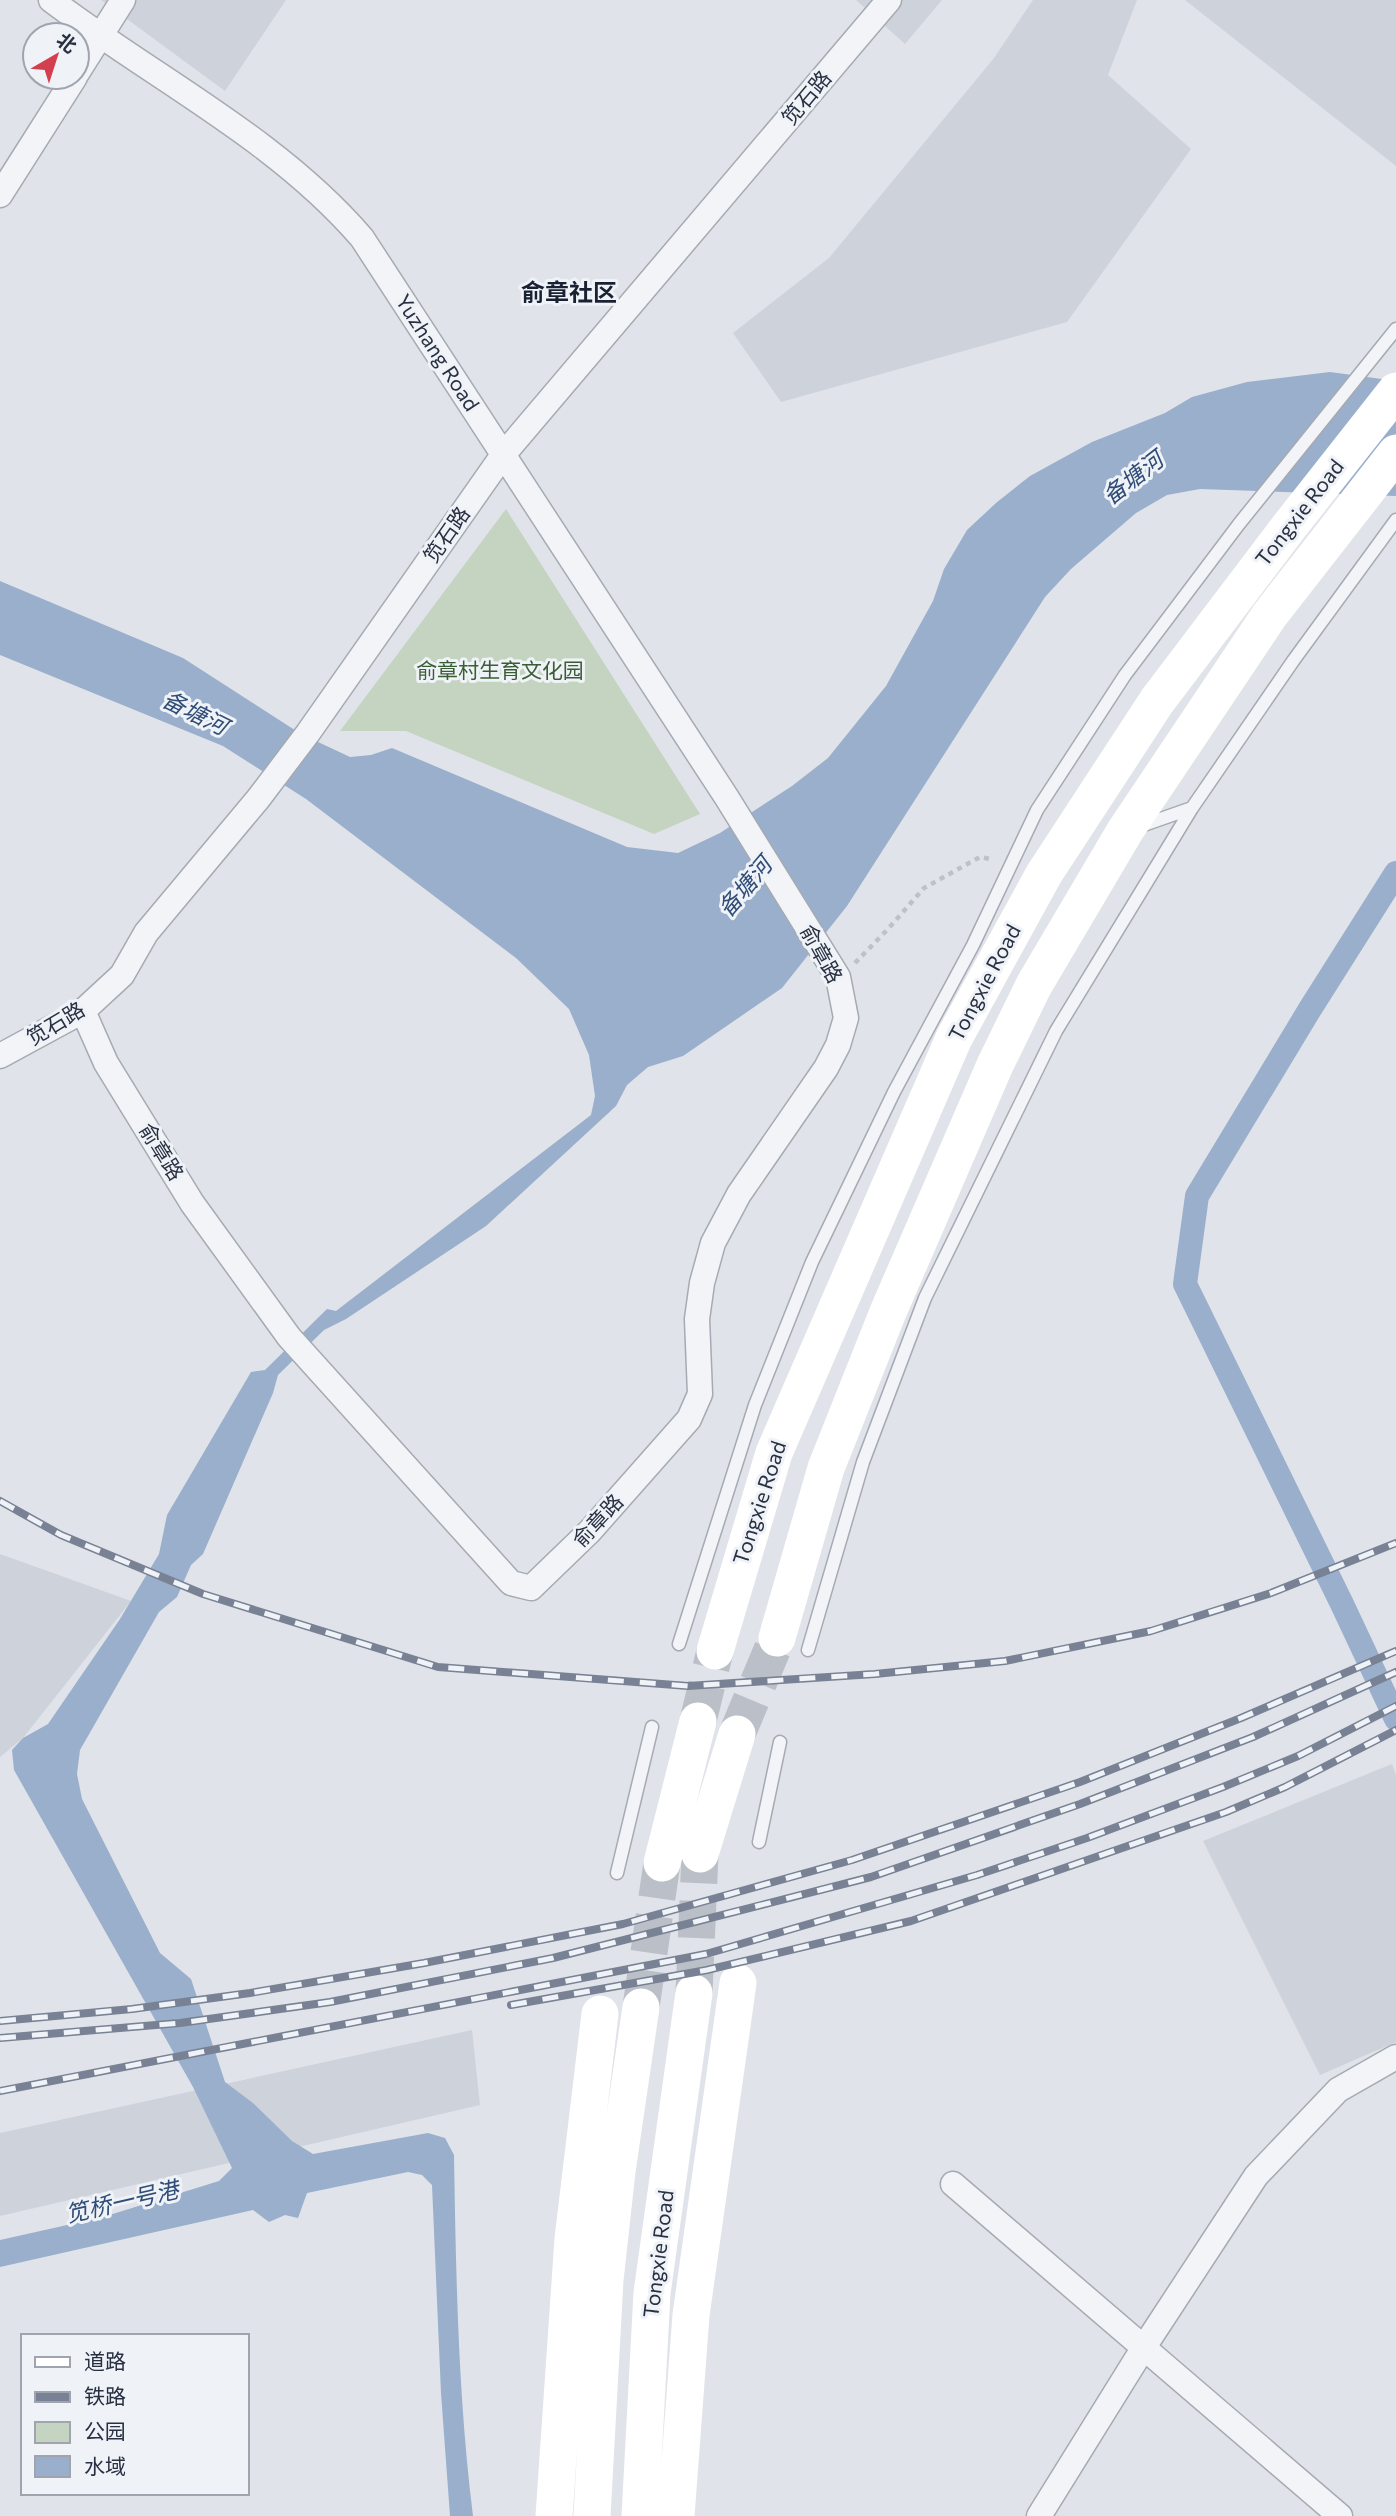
<svg xmlns="http://www.w3.org/2000/svg" width="1396" height="2516" viewBox="0 0 1396 2516" font-family="Commissioner,'Noto Sans SC',sans-serif">
	<rect width="100%" height="100%" fill="#e0e3e9"/>
	<path fill="#ced2db" d="M101 0H286L225 91Z
		M856 0H942L905 44Z
		M1033 0H1137L1108 75 1191 149 1067 322 781 402 733 333 829 258 994 58Z
		M1185 0H1396V166Z
		M0 1554 131 1601 23 1738 0 1757Z
		M1392 1764 1396 1775V2042L1320 2075 1203 1841Z
		M472 2030 480 2105 0 2216V2133Z"/>
	<path fill="#c4d4c0" d="M506 509 700 814 654 834 406 731H340Z"/>
	<path fill="#99afcb" d="M1330 372 1396 381V496L1200 489 1167 495 1136 513 1071 569 1045 597 847 906 782 988 683 1056 648 1067 627 1085 616 1106 486 1226 346 1319 324 1330 278 1375 273 1393 203 1554 191 1565 177 1597 159 1612 80 1750 77 1774 82 1799 160 1953 191 1979 225 2082 253 2103 292 2141 313 2154 428 2133 445 2138 454 2155C456 2275 458 2396 473 2516H450L441 2393 432 2185 422 2175 408 2172 307 2193 298 2218 285 2215 269 2222 253 2210 0 2267V2240L103 2217 219 2181 232 2168 193 2087 14 1770 12 1750 23 1738 48 1724 120 1619 159 1554 167 1515 251 1372 265 1370 327 1309 336 1311 591 1115 595 1096 589 1055 569 1009 516 958 306 799 223 746 0 655V581L183 658 301 734 350 757 371 755 392 748 627 847 678 853 720 833 792 786 828 758 886 686 933 601 944 569 967 530 996 503 1030 476 1092 442 1165 413 1192 397 1247 382Z"/>
	<g fill="none" stroke-linecap="round" stroke-linejoin="round">
		<path stroke="#99afcb" stroke-width="24" d="M1396 873 1310 1009 1197 1196 1185 1284 1342 1604 1396 1719"/>
		<path stroke="#bbbfc7" stroke-width="37" stroke-dasharray="37 18" stroke-linecap="butt" d="M698 1721 715 1651
			M737 1734 777 1638
			M694 1993 700 1854
			M641 2007 662 1863"/>
		<defs>
			<path id="lane" d="M1138 827 1192 808
				M679 1644 755 1405 812 1262 894 1092 973 945 1037 810 1125 675 1239 524 1396 329
				M808 1650 863 1462 925 1298 1056 1031 1192 808 1293 661 1396 520
				M759 1842 780 1742
				M617 1873 652 1727"/>
			<path id="street" d="M51 0C154 78 277 139 362 238L727 798 838 977 846 1018 838 1045 826 1068 739 1194 713 1243 702 1283 697 1319 700 1394 689 1419 590 1531 531 1588 511 1583 289 1337 192 1203 106 1063 83 1011
				M77 73 123 0
				M0 195 75 77
				M0 1056 83 1011 122 975 146 933 258 799 308 733 503 455 889 0
				M953 2184 1340 2516
				M1039 2516 1144 2347 1256 2176 1338 2090 1396 2057"/>
		</defs>
		<use href="#lane" stroke="#a5aab3" stroke-width="15"/>
		<use href="#street" stroke="#a5aab3" stroke-width="27"/>
		<path stroke="#bec1c8" stroke-width="4.5" stroke-dasharray="5 5" stroke-linecap="butt" d="M855 963 888 929 924 888 980 857 990 859"/>
		<use href="#lane" stroke="#f3f4f7" stroke-width="12"/>
		<use href="#street" stroke="#f3f4f7" stroke-width="24"/>
		<path stroke="#fff" stroke-width="37" d="M777 1638 826 1468 888 1312 995 1065 1034 985 1125 831 1269 616 1396 453
			M715 1651 774 1453 954 1038 1044 874 1157 701 1288 528 1396 391
			M700 1854 737 1734
			M662 1863 698 1721
			M554 2516 573 2239 600 2014
			M592 2516 605 2280 617 2171 641 2007
			M640 2516 652 2293 694 1993
			M676 2516 691 2315 738 1983"/>
		<defs>
			<path id="rail" d="M0 1501 61 1535 203 1594 438 1667 688 1686 875 1674 1005 1661 1151 1631 1271 1593 1396 1543
				M511 2005 707 1970 911 1921 1226 1812 1285 1787 1396 1730
				M0 2021 132 2009 250 1993 424 1963 623 1924 852 1860 1080 1782 1241 1718 1396 1651
				M0 2038 180 2023 330 2002 553 1958 871 1877 1080 1804 1253 1737 1396 1672
				M0 2091 706 1954 977 1875 1087 1838 1223 1787 1298 1756 1396 1706"/>
		</defs>
		<use href="#rail" stroke="#788294" stroke-width="8"/>
		<use href="#rail" stroke="#eff2f7" stroke-width="5" stroke-dasharray="16" stroke-linecap="butt"/>
	</g>
	<g text-anchor="middle" stroke-width="6" stroke-linejoin="round" paint-order="stroke">
		<g font-size="21" fill="#283041" stroke="#eff2f7">
			<text transform="translate(807 98) rotate(-50)" y="7">笕石路</text>
			<text transform="translate(437 353) rotate(57)" y="7">Yuzhang Road</text>
			<text transform="translate(1300 513) rotate(-52)" y="7">Tongxie Road</text>
			<text transform="translate(447 535) rotate(-55)" y="7">笕石路</text>
			<text transform="translate(821 954) rotate(61)" y="7">俞章路</text>
			<text transform="translate(985 983) rotate(-62)" y="7">Tongxie Road</text>
			<text transform="translate(56 1024) rotate(-31)" y="7">笕石路</text>
			<text transform="translate(161 1152) rotate(58)" y="7">俞章路</text>
			<text transform="translate(760 1503) rotate(-72)" y="7">Tongxie Road</text>
			<text transform="translate(598 1521) rotate(-47)" y="7">俞章路</text>
			<text transform="translate(659 2254) rotate(-83)" y="7">Tongxie Road</text>
		</g>
		<g font-size="21" fill="#3a5e34" stroke="#eff2f7">
			<text x="500" y="678">俞章村生育文化园</text>
		</g>
		<g font-size="23" font-style="italic" fill="#304d77" stroke="#eff2f7">
			<text transform="translate(1133 478) rotate(-38)" y="8">备塘河</text>
			<text transform="translate(195 713) rotate(26)" y="8">备塘河</text>
			<text transform="translate(745 887) rotate(-50)" y="8">备塘河</text>
			<text transform="translate(122 2202) rotate(-13)" y="8">笕桥一号港</text>
		</g>
		<g font-size="24" font-weight="bold" fill="#1a2132" stroke="#eff2f7">
			<text x="569" y="301">俞章社区</text>
		</g>
	</g>
	<rect x="21" y="2334" width="228" height="161" fill="#eff2f7" stroke="#9fa4ae" stroke-width="2"/>
	<rect x="35" y="2357" width="35" height="10" fill="#ffffff" stroke="#9fa4ae" stroke-width="2"/>
	<text x="84" y="2369" font-size="21" fill="#283041">道路</text>
	<rect x="35" y="2392" width="35" height="10" fill="#788294" stroke="#9fa4ae" stroke-width="2"/>
	<text x="84" y="2404" font-size="21" fill="#283041">铁路</text>
	<rect x="35" y="2422" width="35" height="21" fill="#c4d4c0" stroke="#9fa4ae" stroke-width="2"/>
	<text x="84" y="2439" font-size="21" fill="#283041">公园</text>
	<rect x="35" y="2456" width="35" height="21" fill="#99afcb" stroke="#9fa4ae" stroke-width="2"/>
	<text x="84" y="2474" font-size="21" fill="#283041">水域</text>
	<g transform="translate(56 56) rotate(39)"><circle r="33" fill="#eff2f7" stroke="#9fa4ae" stroke-width="2"/>
	<path d="M0-5L12 26L0 18L-12 26Z" fill="#d43f4f"/>
	<text y="-10" font-size="19" font-weight="bold" text-anchor="middle" fill="#283041">北</text>
	</g>
</svg>
